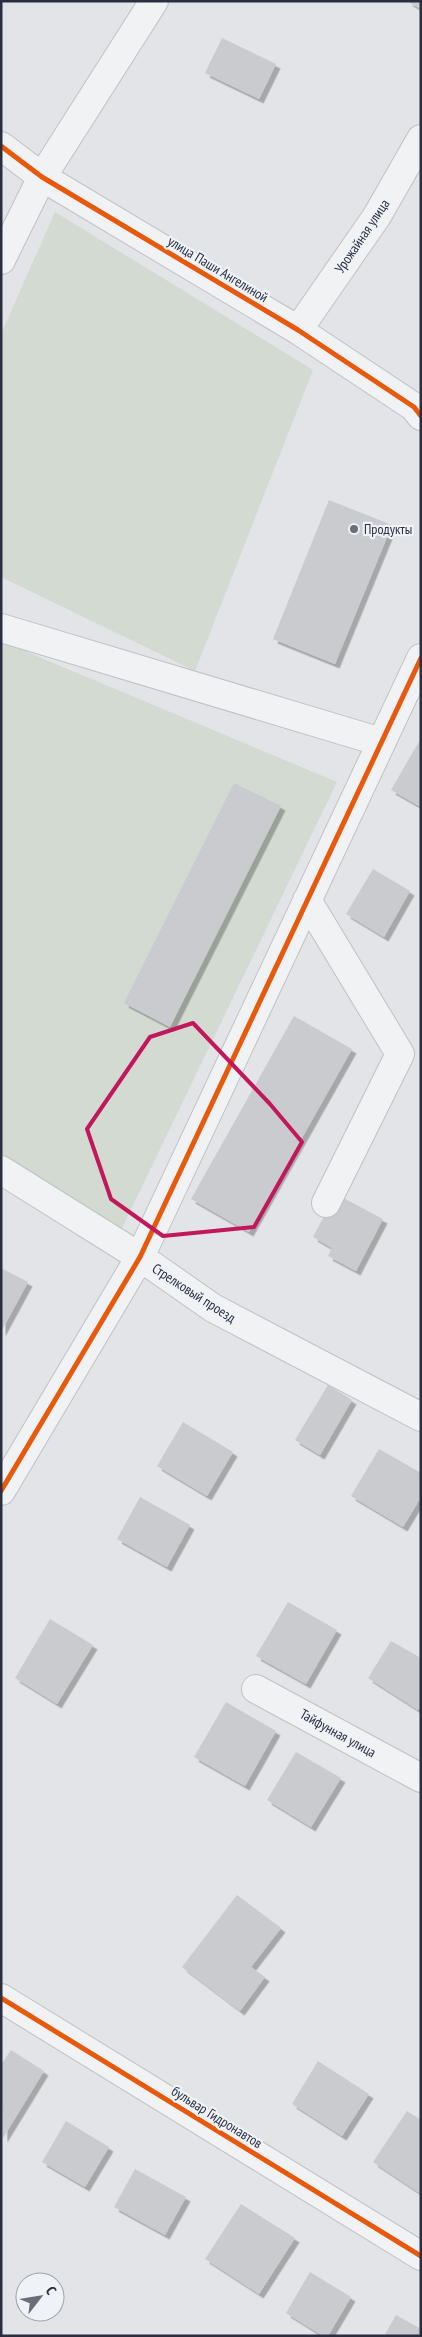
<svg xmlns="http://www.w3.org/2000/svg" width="422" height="2337" viewBox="0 0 422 2337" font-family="'PT Sans Narrow',sans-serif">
	<defs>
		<filter id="shadow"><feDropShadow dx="4.5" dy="4.5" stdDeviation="0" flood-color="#0004"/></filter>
	</defs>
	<rect width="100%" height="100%" fill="#e2e4e7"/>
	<path fill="#d2dad2" d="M55 212 313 370 195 671 1 577V334Z
		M1 641 337 782 122 1228 1 1153Z"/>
	<path fill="#c9cbcf" filter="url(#shadow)" d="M407 1H421V9Z
		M222 38 276 64 259 99 205 73Z
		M329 500 392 525 335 664 273 639Z
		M421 738V807L391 790Z
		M234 783 281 806 170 1027 124 1003Z
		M373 869 410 891 384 937 346 914Z
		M294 1016 352 1049 249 1232 191 1199Z
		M336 1194 383 1219 356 1271 328 1256 332 1248 313 1237Z
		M1 1268 28 1282 1 1332Z
		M328 1385 352 1400 320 1455 295 1440Z
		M183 1422 233 1452 207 1496 157 1466Z
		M379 1449 421 1473V1497L403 1527 351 1496Z
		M140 1497 190 1525 167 1567 117 1539Z
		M288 1602 337 1630 306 1684 256 1656Z
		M50 1619 93 1645 57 1704 15 1678Z
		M391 1641 421 1658V1706L418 1710 368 1678Z
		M226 1702 276 1731 245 1786 194 1757Z
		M296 1752 341 1778 311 1827 267 1800Z
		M237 1895 281 1928 251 1967 265 1977 240 2011 182 1967Z
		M11 2050 44 2071 3 2138 1 2065Z
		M318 2061 369 2094 342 2136 292 2104Z
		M407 2111 421 2120V2194L373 2162Z
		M66 2121 109 2147 85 2187 42 2162Z
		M135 2169 186 2197 165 2235 114 2207Z
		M241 2204 295 2238 259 2294 205 2259Z
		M310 2272 351 2297 328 2336H323L286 2313Z
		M396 2315 421 2329V2336H384Z"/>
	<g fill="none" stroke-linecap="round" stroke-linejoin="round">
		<defs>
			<path id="minor" d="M1 146 42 177 298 330 414 407 421 416
				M1 260 42 177 154 1
				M298 330 377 216 421 139
				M1 628 381 742
				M307 900 400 1054 326 1203
				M1 1170 140 1257 213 1308 421 1417
				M1 1491 140 1257 421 658
				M256 1689 421 1778
				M1 1998 421 2256"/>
		</defs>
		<use href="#minor" stroke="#bfc1c4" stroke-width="30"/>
		<use href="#minor" stroke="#f1f2f4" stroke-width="28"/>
		<defs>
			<path id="cycleway" d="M1 146 42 177 298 330 414 407 421 416
				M1 1491 140 1257 421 658
				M1 1998 421 2256"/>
		</defs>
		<use href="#cycleway" stroke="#eff2f6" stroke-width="8"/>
		<use href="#cycleway" stroke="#e8590c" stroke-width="5"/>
	</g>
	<path fill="none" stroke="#c2185b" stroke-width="4" stroke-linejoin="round" d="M193 1023 270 1104 302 1142 254 1227 163 1236 111 1199 87 1129 150 1037Z"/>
	<circle fill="#6a6e7a" stroke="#eff2f6" stroke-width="2" cx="354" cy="529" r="5"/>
	<g text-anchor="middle" stroke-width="4.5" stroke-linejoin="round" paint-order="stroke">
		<g font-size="14" fill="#292f40" stroke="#eff2f6">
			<text transform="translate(362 236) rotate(-56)" y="5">Урожайная улица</text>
			<text transform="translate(218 269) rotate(31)" y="5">улица Паши Ангелиной</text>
			<text transform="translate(194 1293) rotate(33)" y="5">Стрелковый проезд</text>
			<text transform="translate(338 1733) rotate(29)" y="5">Тайфунная улица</text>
			<text transform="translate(217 2117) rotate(32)" y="5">бульвар Гидронавтов</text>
		</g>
		<g font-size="14" fill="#292f40" stroke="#eff2f6" text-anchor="start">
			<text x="364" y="534">Продукты</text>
		</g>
	</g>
	<rect width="422" height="2337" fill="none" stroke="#292f40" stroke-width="5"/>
	<g transform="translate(40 2297) rotate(59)"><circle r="24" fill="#eff2f6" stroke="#a0a4ad"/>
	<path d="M0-4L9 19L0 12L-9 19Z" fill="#6a6e7a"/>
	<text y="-8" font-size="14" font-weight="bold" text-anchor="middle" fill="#292f40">С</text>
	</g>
</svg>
